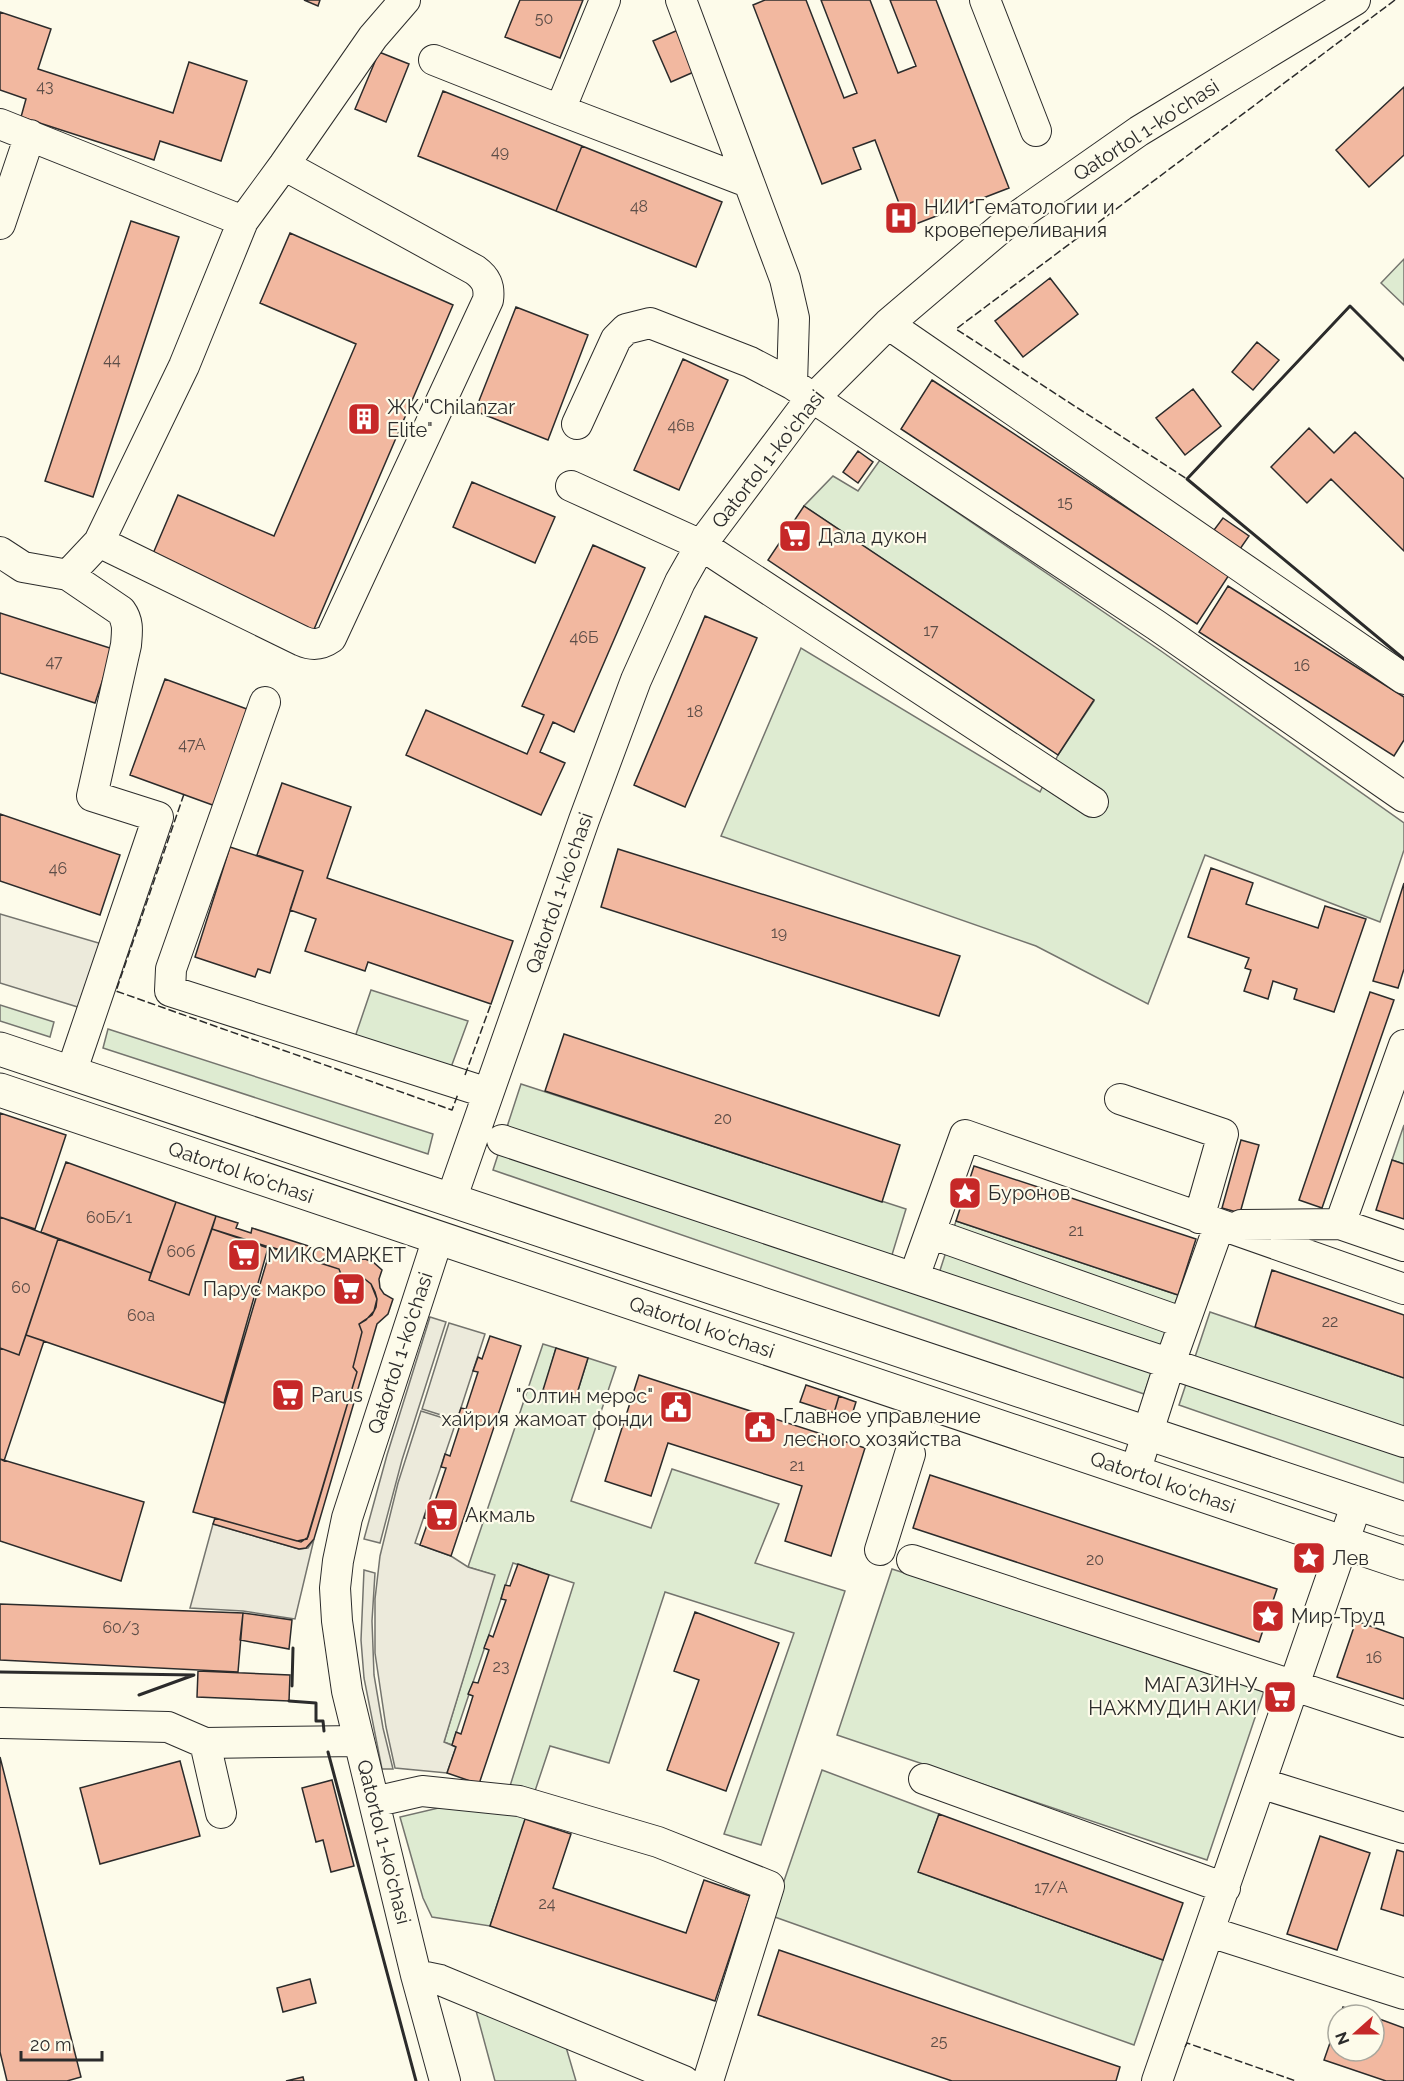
<svg xmlns="http://www.w3.org/2000/svg" width="1404" height="2081" viewBox="0 0 1404 2081" font-family="Raleway,sans-serif">
	<rect width="100%" height="100%" fill="#fdfbea"/>
	<path fill="#deebd1" stroke="#74746e" stroke-width="1.5" d="M1404 259V305L1381 283Z
		M880 460 1161 651 1404 823V850L1380 922 1205 855 1148 1004 1036 946 721 836 801 648 1040 792 1058 755 1094 701 804 506 833 476 858 491Z
		M371 990 468 1021 450 1070 354 1040Z
		M0 1005 54 1022 50 1037 0 1021Z
		M108 1029 433 1134 428 1154 103 1048Z
		M521 1084 906 1209 884 1281 932 1295 956 1221 1178 1295 1144 1394 493 1170Z
		M1404 1125V1164L1392 1160Z
		M1210 1312 1404 1378V1483L1179 1405Z
		M543 1344 556 1348 544 1390 575 1400 588 1358 616 1367 571 1501 651 1528 672 1469 779 1504 755 1563 845 1591 761 1845 724 1834 794 1633 665 1592 609 1763 550 1746 490 1926 432 1917 423 1898 400 1817 485 1797 510 1786 574 1583 513 1563 452 1745 444 1742 494 1575 468 1567Z
		M892 1569 1265 1688 1207 1860 837 1735Z
		M822 1770 939 1814 919 1872 1163 1960 1134 2045 772 1916Z
		M475 2007 566 2047 576 2081H495Z"/>
	<path fill="#eceadb" stroke="#74746e" stroke-width="1.5" d="M0 914 102 944 81 1008 0 983Z
		M430 1317 446 1322 402 1460 380 1543 364 1539 387 1455Z
		M449 1323 485 1334 457 1420 422 1409Z
		M421 1411 456 1422 415 1543 451 1556 468 1567 495 1575 444 1742 456 1747 447 1773 395 1768 386 1727 375 1653V1599L380 1556 398 1483Z
		M213 1524 299 1549 308 1548 314 1539 295 1619 243 1611 190 1608Z
		M364 1570 375 1573 372 1621 374 1675 383 1728 393 1769H382L364 1678 361 1640Z"/>
	<path fill="#f2b8a0" stroke="#2b2b2b" stroke-width="1.5" d="M304 0H320L318 6Z
		M520 0H583L560 58 505 37Z
		M765 0H806L844 98 857 93 821 0H870L898 73 916 66 890 0H936L1009 188 908 227 875 140 853 148 861 169 822 184 753 5Z
		M0 12 51 29 38 69 173 113 189 62 247 81 221 161 160 141 154 160 21 117 26 99 0 90Z
		M678 30 696 71 671 82 653 41Z
		M379 52 409 64 386 122 355 109Z
		M1404 87V155L1369 187 1336 150Z
		M443 91 582 146 556 211 418 156Z
		M582 146 722 202 696 267 556 211Z
		M131 221 179 237 93 497 45 481Z
		M290 233 453 305 312 634 149 563 178 495 274 536 356 344 260 303Z
		M1050 278 1078 314 1023 357 995 321Z
		M516 307 588 335 548 440 475 411Z
		M1257 342 1279 360 1253 390 1232 372Z
		M683 359 728 380 679 490 634 470Z
		M932 380 1229 575 1197 624 901 429Z
		M1193 389 1221 426 1185 455 1156 418Z
		M1309 428 1334 453 1355 432 1404 479V551L1331 479 1307 503 1271 467Z
		M858 451 873 462 858 483 843 472Z
		M472 482 555 517 535 563 453 527Z
		M804 506 1094 700 1058 755 768 560Z
		M1223 518 1249 536 1240 549 1214 530Z
		M593 545 645 568 574 732 553 722 540 752 565 763 541 815 406 755 426 710 527 754 544 715 522 706Z
		M1228 586 1404 697V740L1394 756 1199 632Z
		M0 613 113 649 95 703 0 673Z
		M705 616 757 638 685 807 634 785Z
		M165 679 255 712 218 807 130 775Z
		M282 783 351 807 327 878 513 941 491 1004 368 962 365 971 305 951 316 919 290 910 303 871 257 855Z
		M0 814 120 855 100 915 0 881Z
		M230 847 303 871 270 973 258 969 255 977 195 957Z
		M618 849 960 956 939 1016 601 907Z
		M1211 868 1253 883 1246 904 1318 928 1325 906 1366 919 1334 1012 1294 999 1297 989 1273 981 1268 999 1244 991 1251 970 1245 968 1249 958 1188 937Z
		M1404 883V969L1398 988 1373 981Z
		M1370 992 1394 1000 1322 1208 1299 1200Z
		M564 1034 900 1145 882 1202 545 1091Z
		M0 1113 66 1135 35 1229 0 1217Z
		M1241 1140 1259 1145 1240 1213 1222 1208Z
		M1392 1160 1404 1164V1219L1376 1210Z
		M66 1162 176 1202 151 1273 41 1232Z
		M974 1166 1196 1239 1178 1295 956 1221Z
		M176 1202 216 1216 189 1295 149 1280Z
		M216 1216 238 1223 236 1228 251 1233 252 1228 352 1260 365 1259 373 1262 382 1270 379 1279 380 1288 384 1294 393 1299 388 1314 377 1324 314 1539 306 1548 299 1549 213 1524 215 1518 297 1541 307 1539 357 1372 353 1367 362 1332 359 1324 366 1320 374 1311 377 1299 375 1292 371 1284 362 1277 354 1275 342 1277 339 1269 212 1229Z
		M0 1217 58 1239 19 1355 0 1348Z
		M212 1229 268 1248 224 1403 26 1335 58 1239 151 1273 149 1280 189 1295Z
		M271 1247 339 1269 342 1277 354 1275 362 1277 371 1284 377 1299 376 1307 372 1315 359 1324 362 1332 353 1367 357 1372 308 1537 301 1542 193 1512Z
		M1272 1270 1404 1315V1378L1255 1327Z
		M26 1335 44 1341 4 1461 0 1459V1348L19 1355Z
		M490 1336 521 1346 451 1556 420 1545 429 1519 424 1518 428 1505 433 1507 446 1468 441 1467 445 1454 450 1456 461 1422 457 1420 461 1408 466 1409 478 1372 473 1371 478 1357 482 1359Z
		M556 1348 588 1358 575 1400 543 1390Z
		M639 1375 865 1448 831 1556 785 1541 802 1486 668 1443 651 1496 605 1481Z
		M806 1385 839 1396 834 1413 800 1402Z
		M839 1396 856 1402 851 1418 834 1413Z
		M0 1459 144 1502 121 1581 0 1541Z
		M930 1475 1277 1589 1259 1642 913 1528Z
		M518 1564 549 1575 479 1784 447 1773 456 1747 452 1745 456 1732 461 1734 473 1696 468 1694 473 1682 478 1683 489 1650 484 1648 489 1635 493 1637 506 1600 501 1599 505 1585 510 1586Z
		M0 1604 243 1613 238 1672 0 1660Z
		M695 1612 779 1643 726 1791 667 1770 699 1680 674 1671Z
		M243 1613 292 1620 289 1649 240 1640Z
		M1356 1621 1404 1638V1699L1337 1677Z
		M198 1671 290 1675 289 1701 197 1697Z
		M0 1757 81 2077 67 2081H7L0 2052Z
		M180 1761 200 1836 100 1864 80 1788Z
		M332 1780 354 1866 331 1872 323 1840 316 1842 302 1788Z
		M939 1814 1183 1903 1163 1960 918 1872Z
		M525 1819 571 1834 553 1888 686 1933 704 1880 750 1896 715 2001 490 1926Z
		M1320 1836 1370 1853 1337 1950 1287 1934Z
		M1397 1850 1404 1852V1916L1381 1909Z
		M779 1950 1120 2067 1116 2081H952L758 2015Z
		M310 1979 316 2003 283 2012 277 1988Z
		M1343 2007 1367 2015H1340Z
		M1374 2017 1404 2028V2081H1386L1324 2060 1338 2020V2051H1374Z
		M303 2077 304 2081H286Z"/>
	<g fill="none" stroke-linecap="round" stroke-linejoin="round">
		<defs>
			<path id="minor" d="M681 0 785 279 794 318 792 384 1156 625 1404 797
				M985 0 1036 131
				M434 60 560 110 748 182
				M560 110 605 0
				M0 124 243 221
				M0 224 30 135
				M888 324 1404 679
				M577 424 616 339 626 329 650 323 750 362 792 384
				M571 486 701 545 1093 802
				M99 542 302 641C313 646 321 645 331 638L488 300C490 286 486 278 475 270L284 165
				M0 552 23 567 68 575 99 542 184 366 243 221 284 165 373 37 405 0
				M68 575 121 611C129 622 127 632 126 645L92 796 158 817 71 1073
				M265 702 171 969 170 991 488 1093
				M1404 1045 1340 1224 1404 1246
				M1120 1099 1223 1134 1199 1218
				M502 1140 1404 1442
				M451 1200 584 820 636 680 680 582 701 545 803 409 888 324 1002 227 1139 131 1355 0
				M1241 1225 1340 1224
				M930 1233 1184 1323
				M438 1238 347 1518 338 1561 335 1588 337 1621 347 1691 416 1975 445 2081
				M914 1277 965 1135 1404 1289
				M1135 1472 1170 1363 1219 1226
				M880 1550 910 1454
				M912 1560 1404 1722
				M2 1723 168 1727 205 1743 359 1741
				M205 1743 221 1813
				M924 1779 1225 1888
				M1260 1783 1404 1828
				M374 1802 422 1791 519 1801 658 1842 769 1886 708 2081
				M1210 1932 1404 1994
				M416 1975 440 1980 684 2081
				M1157 2081 1357 1503"/>
			<path id="major" d="M0 1049 1404 1519
				M0 1090 1404 1563"/>
		</defs>
		<use href="#minor" stroke="#2b2b2b" stroke-width="32"/>
		<use href="#major" stroke="#2b2b2b" stroke-width="35"/>
		<use href="#minor" stroke="#fdfbea" stroke-width="30"/>
		<use href="#major" stroke="#fdfbea" stroke-width="33"/>
		<path stroke="#2b2b2b" stroke-width="1.5" stroke-dasharray="8 3" stroke-linecap="butt" d="M1395 0 956 329 1187 479 1350 306 1404 360
			M184 794 116 991 452 1110 458 1094
			M465 1075 491 1004
			M1185 2047 1187 2043 1296 2081"/>
		<path stroke="#2b2b2b" stroke-width="3" d="M1404 360 1350 306 1187 479 1404 659
			M0 1672 194 1675 139 1695
			M292 1686 293 1648
			M289 1701 316 1703V1721H323L324 1731
			M328 1752 416 2081"/>
	</g>
	<defs>
		<symbol id="hospital-square" viewBox="-11 -11 22 22"><rect x="-9" y="-9" width="18" height="18" rx="4" fill="#c62828" stroke="#fdfbea"/><path d="M-5-5h3v3.5h4V-5h3V5h-3V1.5h-4V5h-3Z" fill="#fff"/></symbol>
		<symbol id="building-square" viewBox="-11 -11 22 22"><rect x="-9" y="-9" width="18" height="18" rx="4" fill="#c62828" stroke="#fdfbea"/><path d="M-4-6H4V6H1V3H-1V6H-4ZM-2.5-4.3h1.7v1.8h-1.7ZM.8-4.3h1.7v1.8H.8ZM-2.5-1h1.7V.8h-1.7ZM.8-1h1.7V.8H.8Z" fill="#fff"/></symbol>
		<symbol id="supermarket-square" viewBox="-11 -11 22 22"><rect x="-9" y="-9" width="18" height="18" rx="4" fill="#c62828" stroke="#fdfbea"/><path d="M-6-5.5h2.5l.6 2H6L4.5 2H-2.5L-4.4-4H-6ZM-1.5 3.2a1.3 1.3 0 1 0 .1 0ZM3 3.2a1.3 1.3 0 1 0 .1 0Z" fill="#fff"/></symbol>
		<symbol id="sight-square" viewBox="-11 -11 22 22"><rect x="-9" y="-9" width="18" height="18" rx="4" fill="#c62828" stroke="#fdfbea"/><path d="M0-6L1.8-2.2L6-1.7L2.9 1.2L3.7 5.4L0 3.3L-3.7 5.4L-2.9 1.2L-6-1.7L-1.8-2.2Z" fill="#fff"/></symbol>
		<symbol id="civic-square" viewBox="-11 -11 22 22"><rect x="-9" y="-9" width="18" height="18" rx="4" fill="#c62828" stroke="#fdfbea"/><path d="M-.6-6.5H3V-4.5H.6V-3L4-1V1h2V6H-6V1h2V-1L-.6-3ZM-1.2 2.5V6h2.4V2.5Z" fill="#fff"/></symbol>
	</defs>
	<g fill-rule="evenodd">
		<use href="#hospital-square" x="882" y="199" width="38" height="38"/>
		<use href="#building-square" x="345" y="400" width="38" height="38"/>
		<use href="#supermarket-square" x="776" y="517" width="38" height="38"/>
		<use href="#sight-square" x="946" y="1174" width="38" height="38"/>
		<use href="#supermarket-square" x="225" y="1236" width="38" height="38"/>
		<use href="#supermarket-square" x="330" y="1270" width="38" height="38"/>
		<use href="#supermarket-square" x="269" y="1376" width="38" height="38"/>
		<use href="#civic-square" x="657" y="1388" width="38" height="38"/>
		<use href="#civic-square" x="741" y="1408" width="38" height="38"/>
		<use href="#supermarket-square" x="423" y="1496" width="38" height="38"/>
		<use href="#sight-square" x="1290" y="1539" width="38" height="38"/>
		<use href="#sight-square" x="1249" y="1597" width="38" height="38"/>
		<use href="#supermarket-square" x="1261" y="1678" width="38" height="38"/>
	</g>
	<g text-anchor="middle" stroke-width="4.5" stroke-linejoin="round" paint-order="stroke">
		<g font-size="16" fill="#5d4e48">
			<text x="544" y="24">50</text>
			<text x="45" y="92">43</text>
			<text x="500" y="157">49</text>
			<text x="639" y="212">48</text>
			<text x="112" y="365">44</text>
			<text x="681" y="431">46в</text>
			<text x="1065" y="508">15</text>
			<text x="931" y="636">17</text>
			<text x="584" y="643">46Б</text>
			<text x="54" y="667">47</text>
			<text x="1302" y="671">16</text>
			<text x="695" y="717">18</text>
			<text x="192" y="750">47A</text>
			<text x="58" y="874">46</text>
			<text x="779" y="938">19</text>
			<text x="723" y="1124">20</text>
			<text x="109" y="1223">60Б/1</text>
			<text x="1076" y="1236">21</text>
			<text x="181" y="1257">60б</text>
			<text x="21" y="1293">60</text>
			<text x="141" y="1321">60a</text>
			<text x="1330" y="1327">22</text>
			<text x="797" y="1471">21</text>
			<text x="1095" y="1565">20</text>
			<text x="121" y="1633">60/3</text>
			<text x="1374" y="1663">16</text>
			<text x="501" y="1672">23</text>
			<text x="1051" y="1893">17/А</text>
			<text x="547" y="1909">24</text>
			<text x="939" y="2047">25</text>
		</g>
		<g font-size="20" fill="#2b2b2b" stroke="#fdfbea">
			<text transform="translate(1146 130) rotate(-33)" y="7">Qatortol 1-ko'chasi</text>
			<text transform="translate(768 459) rotate(-52)" y="7">Qatortol 1-ko'chasi</text>
			<text transform="translate(559 893) rotate(-71)" y="7">Qatortol 1-ko'chasi</text>
			<text transform="translate(241 1172) rotate(19)" y="7">Qatortol ko'chasi</text>
			<text transform="translate(702 1327) rotate(19)" y="7">Qatortol ko'chasi</text>
			<text transform="translate(400 1353) rotate(-72)" y="7">Qatortol 1-ko'chasi</text>
			<text transform="translate(1163 1482) rotate(19)" y="7">Qatortol ko'chasi</text>
			<text transform="translate(384 1842) rotate(76)" y="7">Qatortol 1-ko'chasi</text>
		</g>
		<g font-size="20" fill="#2b2b2b" stroke="#fdfbea" text-anchor="start">
			<text x="924" y="214">НИИ Гематологии и<tspan x="924" dy="23">кровепереливания</tspan></text>
			<text x="387" y="414">ЖК "Chilanzar<tspan x="387" dy="23">Elite"</tspan></text>
			<text x="818" y="543">Дала дукон</text>
			<text x="988" y="1200">Буронов</text>
			<text x="267" y="1262">МИКСМАРКЕТ</text>
			<text x="326" y="1296" text-anchor="end">Парус макро</text>
			<text x="311" y="1402">Parus</text>
			<text x="653" y="1403" text-anchor="end">"Олтин мерос"<tspan x="653" dy="23">хайрия жамоат фонди</tspan></text>
			<text x="783" y="1423">Главное управление<tspan x="783" dy="23">лесного хозяйства</tspan></text>
			<text x="465" y="1522">Акмаль</text>
			<text x="1332" y="1565">Лев</text>
			<text x="1291" y="1623">Мир-Труд</text>
			<text x="1257" y="1692" text-anchor="end">МАГАЗИН У<tspan x="1257" dy="23">НАЖМУДИН АКИ</tspan></text>
		</g>
	</g>
	<g transform="translate(1356 2033) rotate(249)"><circle r="28" fill="#fdfbea" stroke="#a9a89e" stroke-width="1.5"/>
	<path d="M0-4.5L10 22L0 15L-10 22Z" fill="#c62828"/>
	<text y="-9" font-size="16" font-weight="bold" text-anchor="middle" fill="#2b2b2b">N</text>
	</g>
	<path d="M21 2051v9h81v-9" fill="none" stroke="#2b2b2b" stroke-width="3"/>
	<text x="30" y="2051" font-size="18" fill="#2b2b2b" stroke="#fdfbea" stroke-width="4.5" paint-order="stroke">20 m</text>
</svg>
